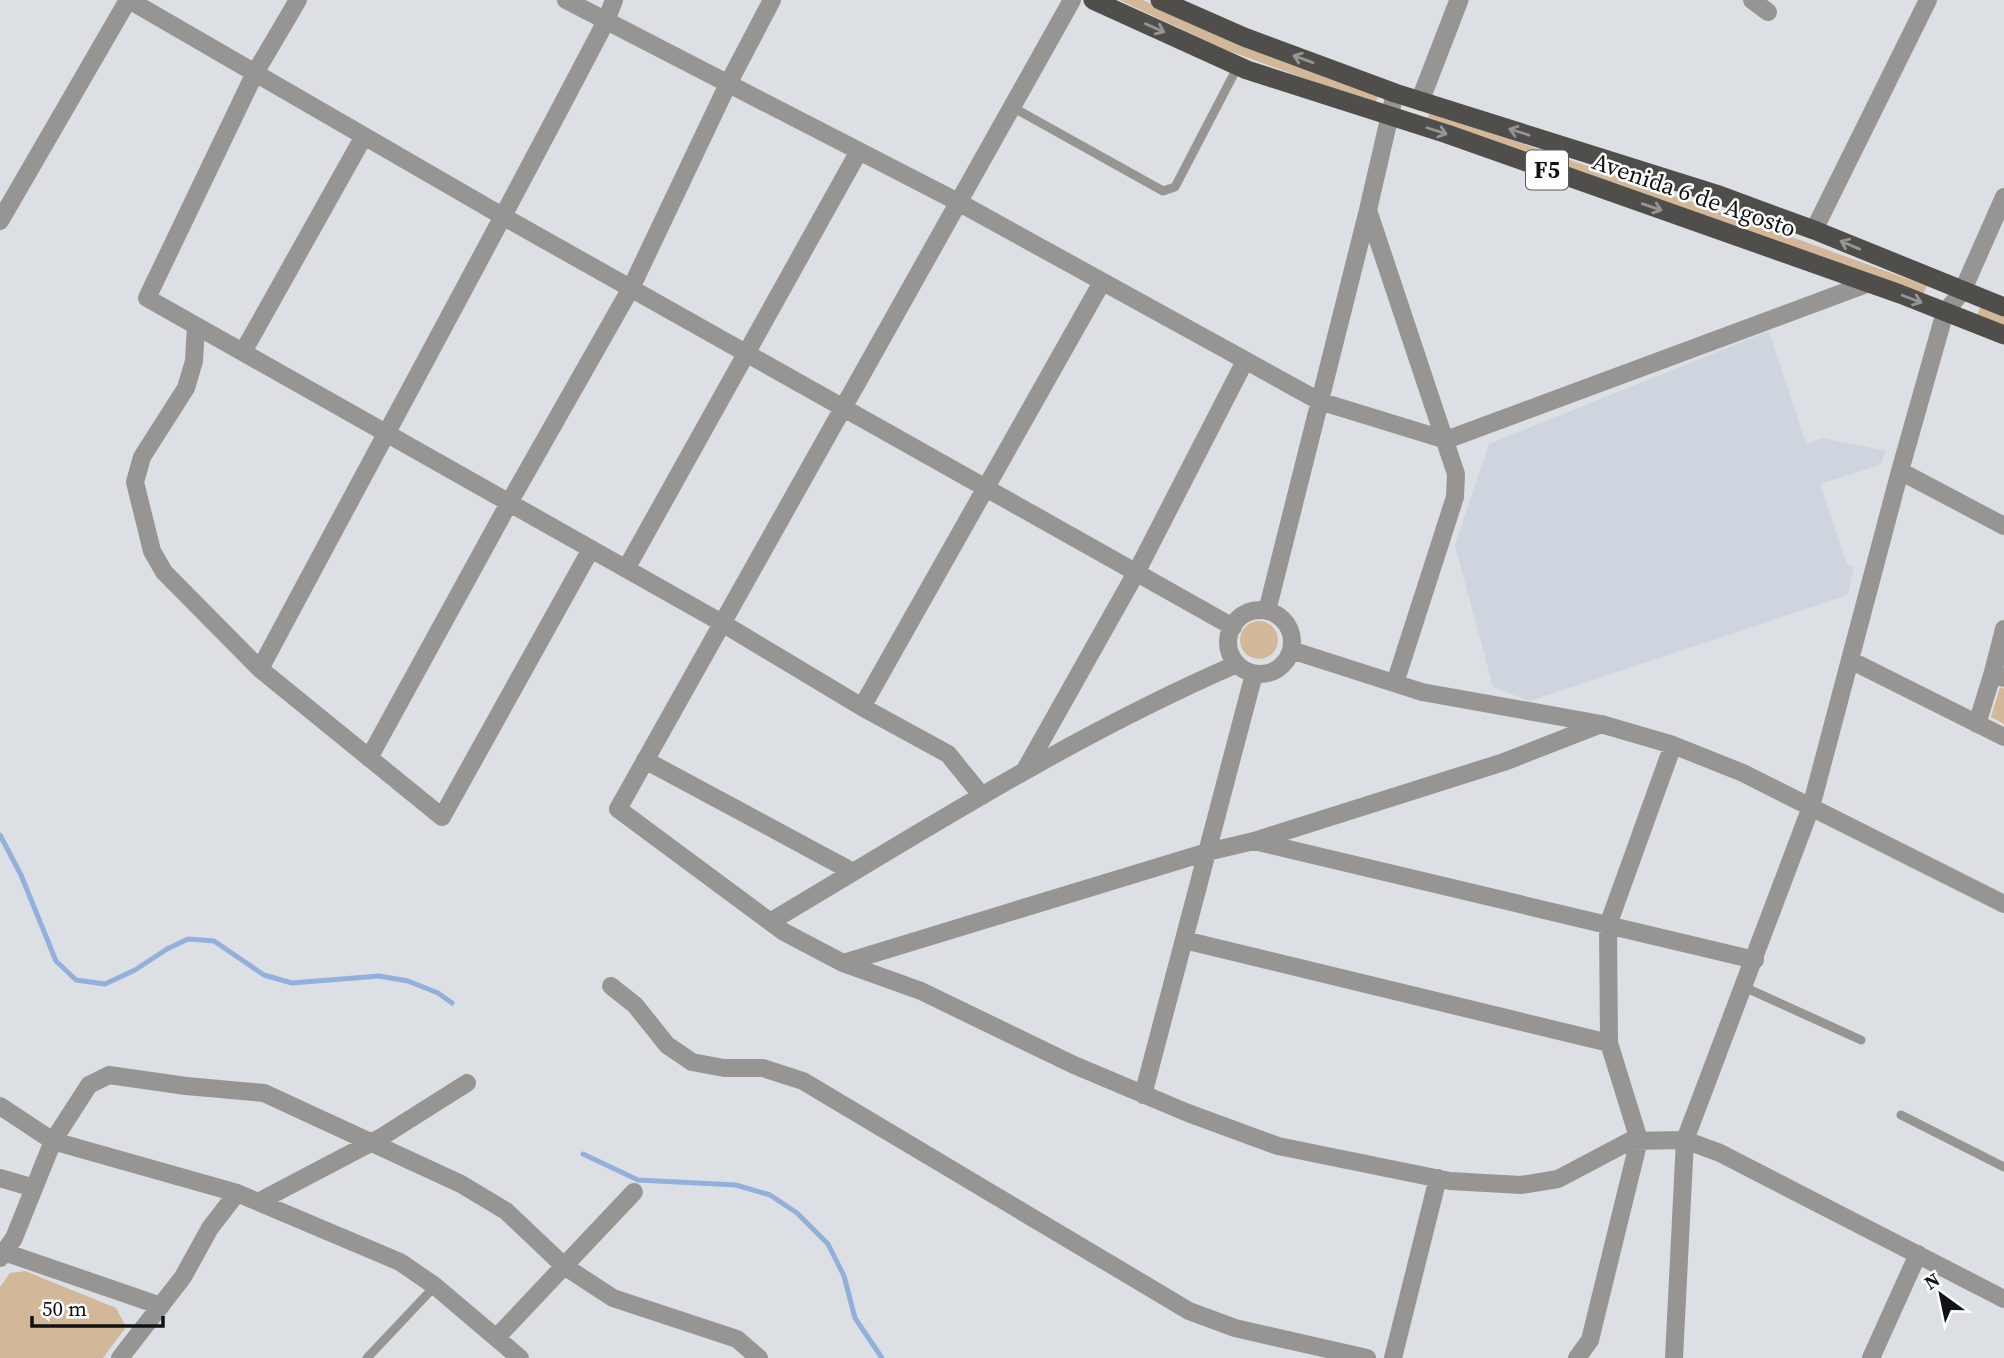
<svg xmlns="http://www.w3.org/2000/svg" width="2004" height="1358" viewBox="0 0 2004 1358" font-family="'Source Serif 4',serif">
	<rect width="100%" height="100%" fill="#dcdfe3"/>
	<path fill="#ced5df" d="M1769 331 1806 444 1822 438 1886 451 1880 465 1820 484 1847 565 1854 567 1848 595 1530 701 1493 687 1455 545 1489 444Z"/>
	<path fill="#d3b799" d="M1119 0H1143L1213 33 1379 94 1375 104 1224 49Z
		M1430 112 1756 224 1927 286 1922 296 1426 122Z
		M1981 306 2004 315V328L1976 317Z
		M1240 640a19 19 0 1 1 38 0a19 19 0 1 1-38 0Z
		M2000 687 2004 689V724L1991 717Z
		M25 1271 116 1308 126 1327 103 1358H0V1287L10 1273Z"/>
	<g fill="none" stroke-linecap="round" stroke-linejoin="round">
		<path stroke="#92b0db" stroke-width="5" d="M0 835 21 875 56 961 76 980 105 984 135 970 167 949 188 939 214 941 264 975 292 983 379 976 408 981 438 993 452 1003
			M583 1154 638 1180 736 1185 770 1195 797 1213 828 1244 844 1276 855 1318 882 1358"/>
		<path stroke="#969593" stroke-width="9" d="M1012 107 1163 191 1175 187 1238 66
			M1744 987 1861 1040
			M1901 1115 2004 1167
			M367 1358 435 1286"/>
		<path stroke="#969593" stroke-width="18" d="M129 0 504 217 1233 627
			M298 0 255 73 147 298 722 623 862 707 948 754 982 796
			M566 0 958 202 1319 401 1446 440 1869 283
			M1072 0 618 809 784 932 843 963 921 991 1074 1065 1188 1113 1278 1146 1450 1181 1521 1185 1558 1179 1630 1141 1685 1140 1720 1153 2004 1299
			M1752 0 1768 12
			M1368 210 1456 474 1455 497 1395 683
			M0 221 128 0
			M1814 230 1928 0
			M196 326 194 361 186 388 142 457 135 482 152 551 164 572 260 669 442 817 591 549
			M243 352 364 136
			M1900 471 2004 526
			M626 569 859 151
			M1228 642a32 32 0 1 1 64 0a32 32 0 1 1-64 0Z
			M1267 611 1368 210 1395 93
			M2004 629 1993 672 2004 678
			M1291 650 1422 692 1601 724 1673 745 1743 773 2004 904
			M1850 660 2004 737
			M260 669C375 453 493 238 606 21L614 0
			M862 707 1102 282
			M1977 724 1993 672
			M369 758 509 503 631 288 728 84 772 0
			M645 760 853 872
			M1025 770 1137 571 1245 361
			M1254 841 1755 960
			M770 922C923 831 1073 735 1237 664
			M1184 940 1609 1043 1639 1140 1590 1340 1577 1358
			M843 963 1207 852 1254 841 1504 762 1601 724
			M611 986 635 1005 667 1045 692 1062 724 1068H763L803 1081 1189 1311 1235 1328 1367 1358
			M1609 1043 1608 925 1673 745
			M1143 1095 1254 674
			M0 1106 53 1141 237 1193 400 1262 435 1286 520 1358
			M0 1178 34 1188
			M258 1202 380 1138 467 1083
			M4 1252 161 1306
			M0 1258 14 1238 53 1141 89 1085 109 1075 186 1086 264 1093 461 1184 506 1211 564 1266 613 1298 737 1339 759 1358
			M497 1337 634 1192
			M120 1358 183 1277 210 1228 237 1193
			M1393 1358 1438 1178
			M1674 1358 1685 1140 1811 807 1900 471 1945 312 1962 292 2004 197
			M1871 1358 1918 1254"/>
		<path stroke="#969593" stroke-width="19" d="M1420 101 1459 0"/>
		<path stroke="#504e4b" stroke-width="19" d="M1093 0 1247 70 1447 134 1900 294 2004 335
			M1160 0 1244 37 1395 93 1716 194 1814 230 2004 307"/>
	</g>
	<defs><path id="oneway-shaft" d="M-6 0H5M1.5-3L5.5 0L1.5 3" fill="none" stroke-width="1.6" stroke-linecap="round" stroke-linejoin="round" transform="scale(1.75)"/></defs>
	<g stroke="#969593">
		<use href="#oneway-shaft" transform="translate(1155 28) rotate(24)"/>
		<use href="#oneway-shaft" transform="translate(1303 59) rotate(-160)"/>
		<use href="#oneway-shaft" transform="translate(1437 131) rotate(18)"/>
		<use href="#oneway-shaft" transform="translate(1519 132) rotate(-163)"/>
		<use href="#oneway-shaft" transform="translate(1652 207) rotate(19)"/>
		<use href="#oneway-shaft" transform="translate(1850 245) rotate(-157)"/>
		<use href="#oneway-shaft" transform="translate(1912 299) rotate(21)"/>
	</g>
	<g text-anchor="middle" stroke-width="5" stroke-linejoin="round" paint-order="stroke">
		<rect fill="#fff" stroke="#58595a" stroke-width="2" x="1526" y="150.5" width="42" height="39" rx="5"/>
		<g font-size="23" font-weight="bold" fill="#111214">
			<text x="1547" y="178">F5</text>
		</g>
		<g font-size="24" fill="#111214" stroke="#fff">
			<text transform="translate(1694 195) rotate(19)" y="8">Avenida 6 de Agosto</text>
		</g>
	</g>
	<g transform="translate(1941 1295) rotate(327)" stroke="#ffffff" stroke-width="5" paint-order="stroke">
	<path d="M0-5L12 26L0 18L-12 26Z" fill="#111214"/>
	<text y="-10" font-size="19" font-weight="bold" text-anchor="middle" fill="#111214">N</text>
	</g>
	<path d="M32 1316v10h131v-10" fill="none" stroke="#111214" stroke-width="3.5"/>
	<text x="42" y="1316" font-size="21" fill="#111214" stroke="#ffffff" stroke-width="5" paint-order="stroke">50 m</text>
</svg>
